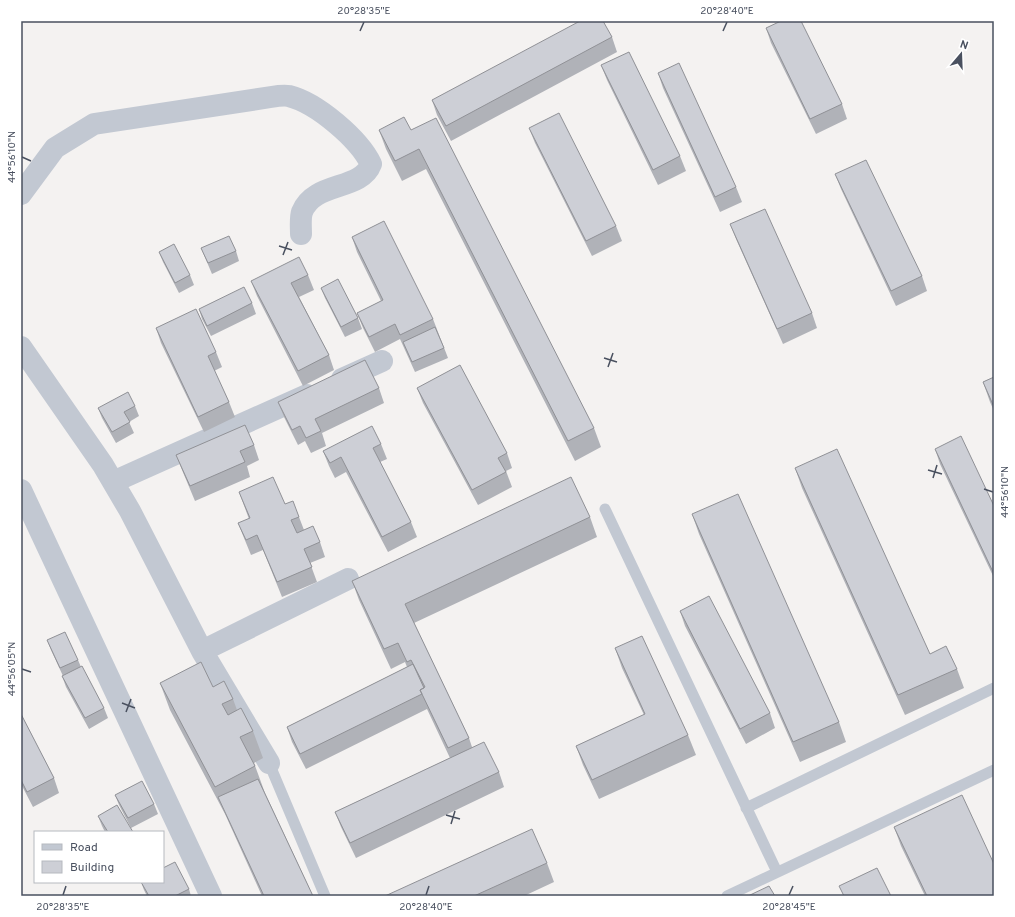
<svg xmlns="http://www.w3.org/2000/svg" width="1015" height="917" viewBox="0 0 1015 917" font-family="Overpass,sans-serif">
	<rect width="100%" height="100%" fill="#f4f2f1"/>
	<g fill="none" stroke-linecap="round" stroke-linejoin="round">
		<path stroke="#c2c8d2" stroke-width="11" d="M605 509 777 872
			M269 763 325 896
			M746 808 994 688
			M727 896 994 770"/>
		<path stroke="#c2c8d2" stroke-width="22" d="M21 194 55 148 94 124 271 97C277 96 284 95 289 96 317 103 359 139 371 164 361 191 314 181 302 212 300 218 301 228 301 234
			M21 347 103 465 130 511 202 651 269 763
			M342 379 382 361
			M113 482 307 395
			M21 490 211 896
			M202 651 348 579"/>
	</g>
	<path fill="#b0b2b8" d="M766 28 842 104 847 119 816 134 771 43Z
		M612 37 617 52 451 141 437 115 432 100Z
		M601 65 680 156 686 171 658 185 607 80Z
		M658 73 736 187 742 202 720 212 663 88Z
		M529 128 616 226 622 241 592 256 535 143Z
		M379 130H411L594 428 601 447 575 461 426 169 402 181 386 149Z
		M835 174 922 276 927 291 896 306 841 189Z
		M730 224 812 313 817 328 783 344 736 239Z
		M352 237 433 319 448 358 415 372 400 339 375 352 363 328 357 313 381 301 357 252Z
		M201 248 236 251 239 261 212 274Z
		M159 252 190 275 194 285 179 293 163 262Z
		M308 275 314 290 299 297 329 355 334 370 303 386 257 296 251 281Z
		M321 288 358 318 362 329 345 337 325 298Z
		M252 303 256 314 211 336 202 319 199 309Z
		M156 328 216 352 222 367 214 371 229 402 235 417 204 432 161 343Z
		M994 377V411L990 402 983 382Z
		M379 388 384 403 322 433 326 446 311 453 305 441 298 445 284 417 278 402Z
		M417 388 507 453 512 468 506 471 512 487 478 505 423 403Z
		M135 406 139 416 129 422 134 433 116 443 102 418 98 408Z
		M381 444 387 459 380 462 411 522 417 537 388 552 346 472 335 478 329 466 323 451Z
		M254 445 259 460 247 466 250 477 195 501 182 470 176 455Z
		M935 449 994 506V578L940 464Z
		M795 468 930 654 957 669 964 688 905 715 802 488Z
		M239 492 285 504 299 517 304 530 320 542 325 557 310 563 317 582 282 597 263 550 251 555 244 538 238 523 249 519Z
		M692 514 839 722 846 742 800 762 699 534Z
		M590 517 597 537 414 623 469 738 472 747 499 772 504 787 356 858 341 827 335 812 450 758 427 709 306 769 292 742 287 727 407 667 405 662 391 669 359 600 352 581Z
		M680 611 770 713 775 728 746 744 685 626Z
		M47 640 78 660 81 667 104 708 108 718 89 729 66 687 62 676H63L51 650Z
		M615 648 688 735 696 755 599 799 583 765 576 746 644 715 622 668Z
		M160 683 213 687 233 699 237 710 253 731 263 758 254 763 265 793 313 896H262L225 814 170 710Z
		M21 714 54 778 59 793 33 807 21 784Z
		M115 795 154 804 158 814 131 828 119 805Z
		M98 816 133 832H105L102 826Z
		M894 827 994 896H925L901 846Z
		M547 863 554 882 524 896H385Z
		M141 882 189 889 191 896H147L144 890Z"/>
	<path fill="#cdcfd6" stroke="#909196" d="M580 21H603L612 37 446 126 432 100Z
		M781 21H801L842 104 810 119 766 28Z
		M629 52 680 156 653 170 601 65Z
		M679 63 736 187 715 197 658 73Z
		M559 113 616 226 586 241 529 128Z
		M404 117 411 130 436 118 594 428 568 441 419 149 395 161 379 130Z
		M866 160 922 276 891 291 835 174Z
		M765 209 812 313 777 329 730 224Z
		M384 221 433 319 400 335 395 324 369 337 357 313 383 300 352 237Z
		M229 236 236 251 208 263 201 248Z
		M174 244 190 275 175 283 159 252Z
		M299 257 308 275 291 283 329 355 298 371 251 281Z
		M338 279 358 318 341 327 321 288Z
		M244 287 252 303 207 326 199 309Z
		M196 309 216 352 208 356 229 402 198 417 156 328Z
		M435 327 444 348 412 362 403 342Z
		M365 360 379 388 315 419 321 431 306 438 300 426 292 430 278 402Z
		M460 365 507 453 498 458 506 472 472 490 417 388Z
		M994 377V407L983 382Z
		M128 392 135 406 124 412 130 422 112 432 98 408Z
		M245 425 254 445 240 451 245 462 190 486 176 455Z
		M372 426 381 444 373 448 411 522 382 537 341 457 330 463 323 451Z
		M961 436 994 506V574L935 449Z
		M837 449 930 654 946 646 957 669 898 695 795 468Z
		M273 477 285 504 293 501 299 517 291 520 297 533 313 526 320 542 304 549 312 567 277 582 257 535 246 540 238 523 250 518 239 492Z
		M571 477 590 517 405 604 469 738 448 748 420 690 425 687 411 660 407 662 398 643 384 649 352 581Z
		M738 494 839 722 793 742 692 514Z
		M709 596 770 713 740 729 680 611Z
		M65 632 78 660 60 668 47 640Z
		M642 636 688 735 592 780 576 746 645 714 615 648Z
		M201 662 213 687 224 681 233 699 222 704 228 715 241 708 253 731 240 737 255 766 215 787 160 683Z
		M413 664 424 688 420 690 422 694 300 754 287 727Z
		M82 666 104 708 85 718 62 676Z
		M21 714 54 778 27 792 21 780Z
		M484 742 499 772 350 843 335 812Z
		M258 779 313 896H264L218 797Z
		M142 781 154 804 128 818 115 795Z
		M962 795 994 864V896H927L894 827Z
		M117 805 133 832H108L98 816Z
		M532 829 547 863 474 896H385Z
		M175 862 189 889 175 896H149L141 882H163V868Z
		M877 868 891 896H844L839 886Z
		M769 886 775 896H748Z"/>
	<path fill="none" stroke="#49505f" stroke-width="1.5" d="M360 31 364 22M723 31 727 22M22 157 31 161M279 246 292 250M283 255 288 242M604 358 617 362M608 367 613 353M928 470 942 474M933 478 937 465M984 489 993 492M22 669 31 672M122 703 135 708M126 712 131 699M446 815 460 819M451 824 455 811M63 895 66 886M426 895 429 886M789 895 793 886"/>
	<rect width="1015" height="917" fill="none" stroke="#ffffff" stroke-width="44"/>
	<rect x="34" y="831" width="130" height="52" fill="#ffffff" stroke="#b6b9bf"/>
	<rect x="42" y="844" width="20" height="6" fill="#c2c8d2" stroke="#b6b9bf"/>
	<text x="70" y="851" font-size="12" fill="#49505f">Road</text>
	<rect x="42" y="861" width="20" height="12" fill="#cdcfd6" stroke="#b6b9bf"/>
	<text x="70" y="871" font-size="12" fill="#49505f">Building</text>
	<g transform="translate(961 54) rotate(19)" stroke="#ffffff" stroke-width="3" paint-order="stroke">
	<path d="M0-3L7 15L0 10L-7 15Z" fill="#49505f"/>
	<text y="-6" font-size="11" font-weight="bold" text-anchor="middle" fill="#49505f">N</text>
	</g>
	<rect x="22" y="22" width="971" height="873" fill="none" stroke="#49505f" stroke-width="1.5"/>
	<g font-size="10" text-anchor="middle" fill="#49505f">
		<text x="364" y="14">20°28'35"E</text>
		<text x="727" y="14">20°28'40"E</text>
		<text transform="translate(11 157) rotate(-90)" y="4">44°56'10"N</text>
		<text transform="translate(1004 492) rotate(-90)" y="4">44°56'10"N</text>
		<text transform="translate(11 669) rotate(-90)" y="4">44°56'05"N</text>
		<text x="63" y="910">20°28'35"E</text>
		<text x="426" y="910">20°28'40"E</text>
		<text x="789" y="910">20°28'45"E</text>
	</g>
</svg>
